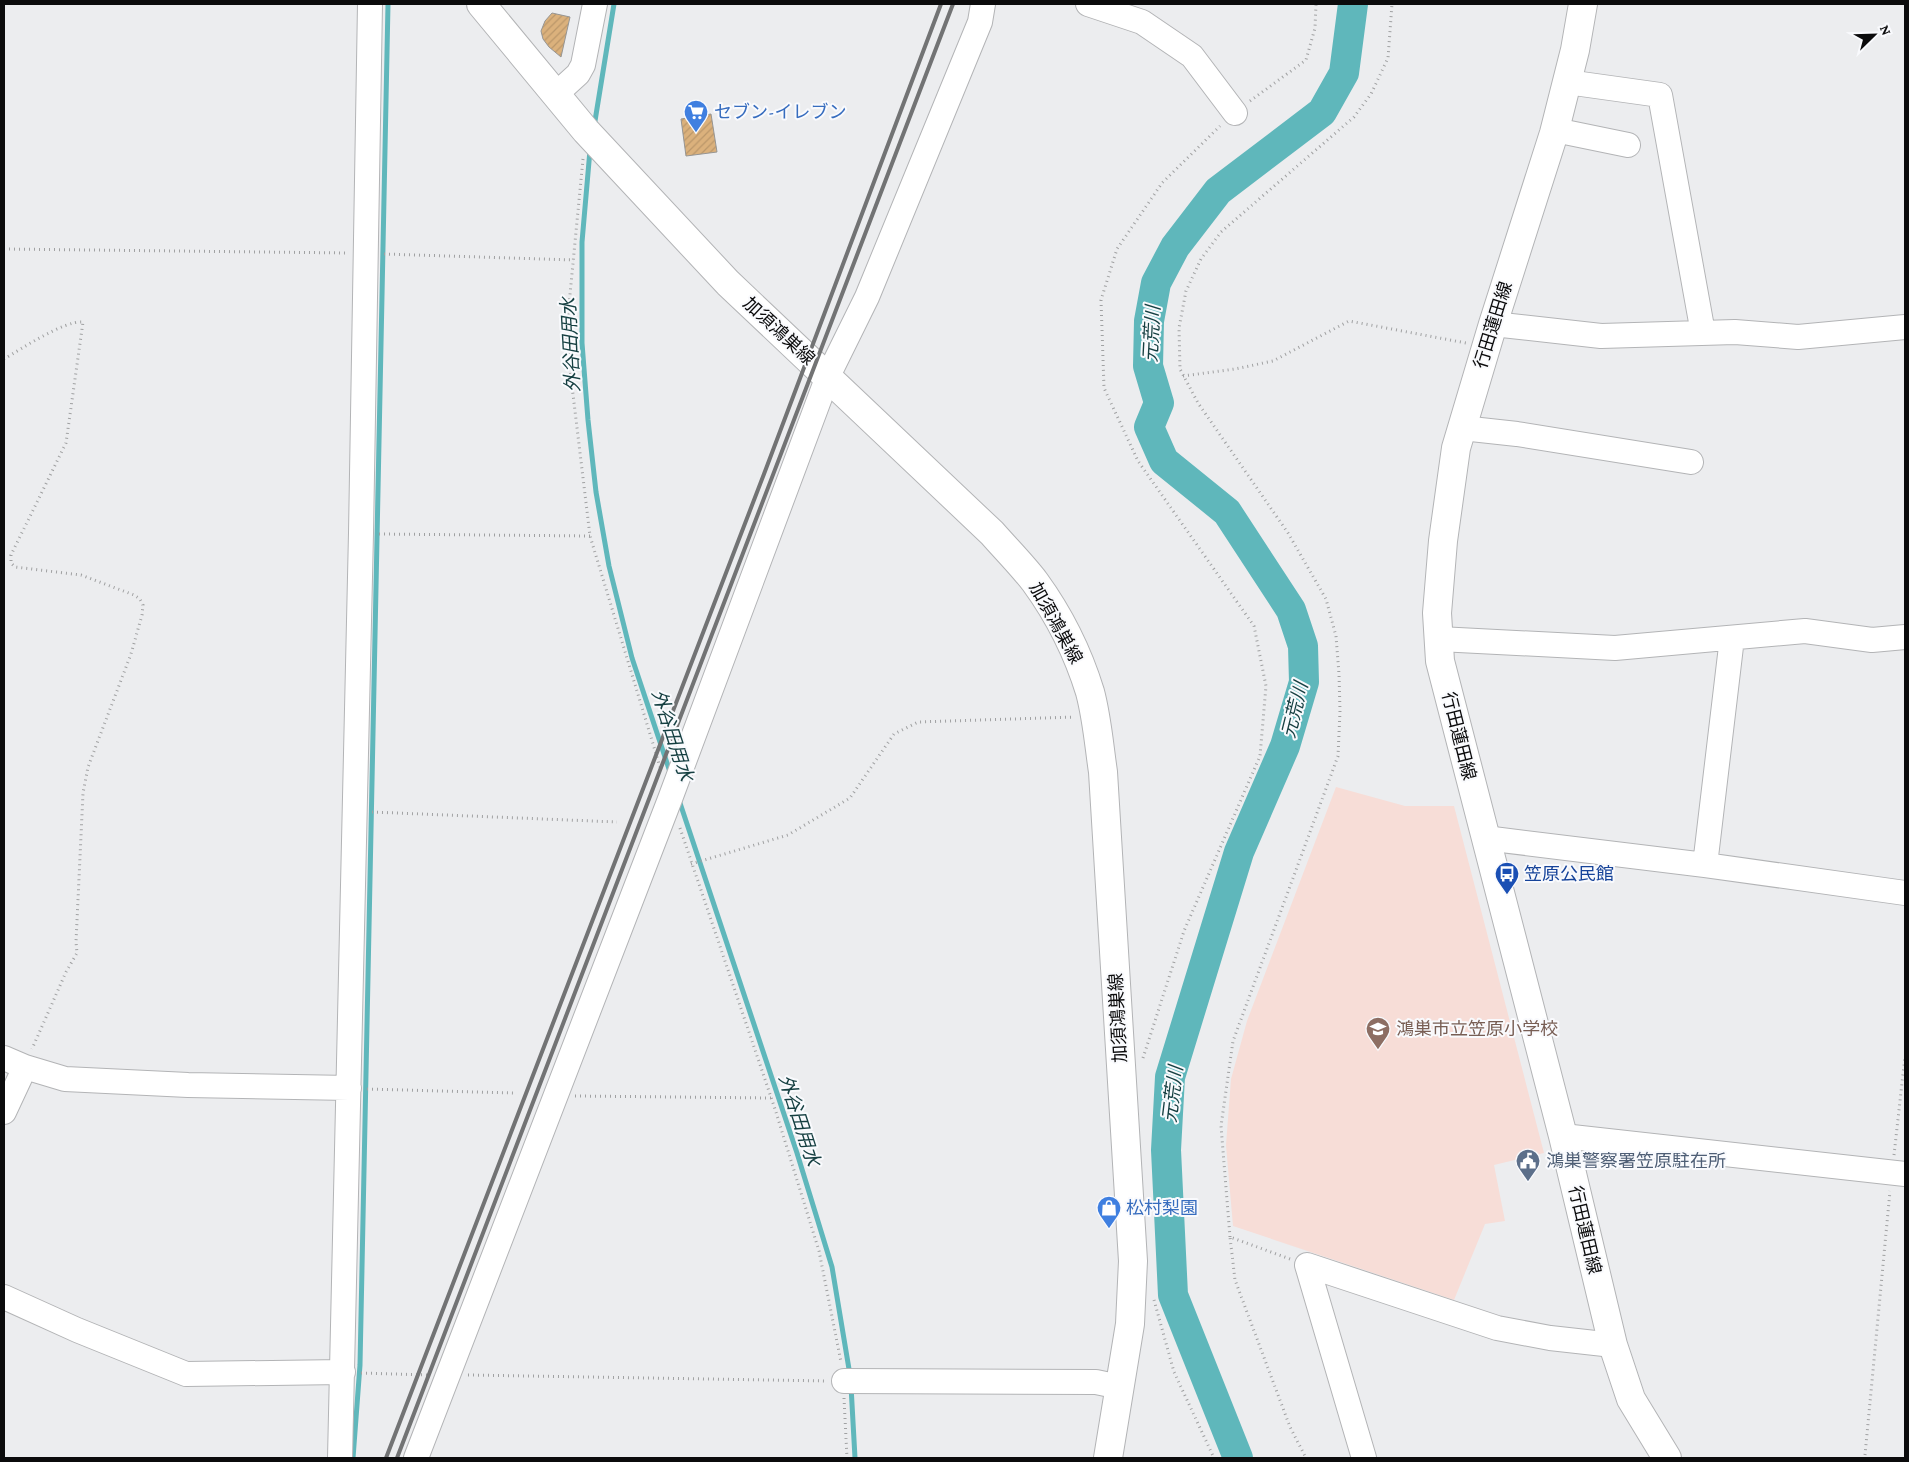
<svg xmlns="http://www.w3.org/2000/svg" width="1909" height="1462" viewBox="0 0 1909 1462" font-family="'Crimson Pro','Noto Sans JP',serif">
	<defs>
		<pattern id="building-hatch" width="6" height="6" patternUnits="userSpaceOnUse" patternTransform="scale(1.25)"><rect width="6" height="6" fill="#dbb17c"/><path d="M-1 1l2-2M0 6l6-6M5 7l2-2" fill="none" stroke="#bb976a"/></pattern>
	</defs>
	<rect width="100%" height="100%" fill="#ecedef"/>
	<path fill="#f7ddd7" d="M1336 787 1405 806H1454L1544 1153 1494 1165 1505 1221 1485 1224 1454 1300 1233 1226 1226 1145 1231 1079 1247 1021Z"/>
	<g fill="none" stroke-linecap="round" stroke-linejoin="round">
		<path stroke="#5fb7bb" stroke-width="5" d="M594 127 614 4
			M590 150 582 242V343L588 420 596 492 609 566 632 658 671 775
			M679 800 797 1153 832 1267 850 1375
			M851 1386 855 1458
			M353 1458 360 1365 388 4"/>
		<path stroke="#5fb7bb" stroke-width="30" d="M1238 1458 1173 1295 1166 1150 1170 1077 1239 852 1285 746 1304 682 1303 646 1291 610 1227 512 1164 461 1149 427 1159 403 1148 366 1149 321 1156 283 1175 247 1218 191 1322 112 1344 73 1353 4"/>
	</g>
	<path fill="url(#building-hatch)" stroke="#969593" d="M552 13 570 17 561 57 549 47 543 39 541 31 545 21Z
		M711 114 717 152 686 156 681 119Z"/>
	<g fill="none" stroke-linecap="round" stroke-linejoin="round">
		<defs>
			<path id="minor" d="M1088 4 1142 22 1192 56 1235 113
				M1567 82 1660 95 1703 333
				M555 95 578 74 583 65 595 4
				M1555 130 1628 145
				M1493 324 1601 336 1735 332 1798 337 1905 327
				M1462 428 1517 434 1691 462
				M1439 639 1615 648 1805 631 1872 640 1905 637
				M1485 838 1705 865 1905 893
				M1705 865 1732 638
				M4 1058 25 1067 65 1079 188 1085 349 1088
				M4 1112 25 1067
				M1563 1136 1905 1174
				M4 1297 77 1330 186 1374 343 1372
				M844 1381 1096 1382 1120 1387
				M340 1458 361 533 370 4
				M416 1458 670 799 828 376 867 297 980 22 983 4
				M1364 1458 1307 1265 1497 1328 1550 1338 1613 1345"/>
			<path id="major" d="M481 4 586 131 728 283 992 533C1006 549 1022 565 1035 582 1059 615 1078 653 1090 692 1097 718 1099 745 1103 772L1133 1261 1130 1324 1108 1458
				M1583 4 1575 50 1554 133 1493 324 1456 448 1443 541 1437 613 1440 661 1563 1136 1613 1345 1631 1399 1667 1458"/>
		</defs>
		<use href="#minor" stroke="#b3b4b6" stroke-width="26"/>
		<use href="#major" stroke="#b3b4b6" stroke-width="30"/>
		<path stroke="#a0a1a2" stroke-width="3" stroke-dasharray="1 4" stroke-linecap="butt" d="M1250 101 1306 60 1315 28 1316 4
			M583 159 566 336 590 536 660 767
			M4 249 348 253
			M384 254 574 260
			M4 359C21 349 65 320 83 322L66 443 11 555V563L15 567 81 575 134 595 140 599 143 605 142 615 131 654 88 767 83 793 76 942 77 953 66 972 32 1049
			M1183 376 1235 369 1273 361 1349 321 1466 343
			M379 534 590 536
			M372 812 617 822
			M680 828 775 1109 819 1251 841 1362
			M691 864 788 835 850 798 894 734 918 722 1075 717
			M1143 1058 1184 931 1260 756 1266 686 1254 626 1138 461 1104 388 1101 300 1117 249 1162 183 1220 126
			M367 1089 513 1093
			M575 1096 772 1098
			M1894 1155 1905 1056
			M1230 1237 1221 1126 1233 1041 1338 756 1340 711 1339 674 1336 636 1326 599 1288 533 1198 403 1180 369 1179 328 1186 291 1201 259 1221 232 1354 117 1371 94 1388 58 1392 4
			M1290 1259 1230 1237 1235 1280 1290 1427 1306 1458
			M1154 1300 1174 1372 1214 1458
			M361 1373 427 1375
			M468 1375 827 1381
			M844 1398 847 1458
			M1865 1455 1890 1191"/>
		<use href="#minor" stroke="#fff" stroke-width="24"/>
		<use href="#major" stroke="#fff" stroke-width="28"/>
		<path stroke="#727374" stroke-width="4" d="M386 1458 764 474 941 4
			M397 1458 953 4"/>
	</g>
	<defs>
		<symbol id="supermarket-pin" viewBox="-11 -11 22 30"><path d="M0 17L-7.5 6A9.5 9.5 0 1 1 7.5 6Z" fill="#3f7fe0" stroke="#f9fafd"/><path d="M-6-5.5h2.5l.6 2H6L4.5 2H-2.5L-4.4-4H-6ZM-1.5 3.2a1.3 1.3 0 1 0 .1 0ZM3 3.2a1.3 1.3 0 1 0 .1 0Z" fill="#fff"/></symbol>
		<symbol id="bus-pin" viewBox="-11 -11 22 30"><path d="M0 17L-7.5 6A9.5 9.5 0 1 1 7.5 6Z" fill="#1a4fb4" stroke="#f9fafd"/><path d="M-5-6H5V4H4V6H2V4H-2V6H-4V4H-5ZM-3.5-4V0h7V-4ZM-3.5 1.2v1.5H-2V1.2ZM2 1.2v1.5H3.5V1.2Z" fill="#fff"/></symbol>
		<symbol id="school-pin" viewBox="-11 -11 22 30"><path d="M0 17L-7.5 6A9.5 9.5 0 1 1 7.5 6Z" fill="#8d6e63" stroke="#f9fafd"/><path d="M0-5L7-2L0 1L-7-2ZM-4 1L0 2.5L4 1V4Q0 6-4 4Z" fill="#fff"/></symbol>
		<symbol id="civic-pin" viewBox="-11 -11 22 30"><path d="M0 17L-7.5 6A9.5 9.5 0 1 1 7.5 6Z" fill="#5c6f8a" stroke="#f9fafd"/><path d="M-.6-6.5H3V-4.5H.6V-3L4-1V1h2V6H-6V1h2V-1L-.6-3ZM-1.2 2.5V6h2.4V2.5Z" fill="#fff"/></symbol>
		<symbol id="shop-pin" viewBox="-11 -11 22 30"><path d="M0 17L-7.5 6A9.5 9.5 0 1 1 7.5 6Z" fill="#3f7fe0" stroke="#f9fafd"/><path d="M-5-2.5h2.3a2.7 3.5 0 0 1 5.4 0H5L5.5 6h-11ZM-1.5-2.5h3a1.5 2.3 0 0 0-3 0Z" fill="#fff"/></symbol>
	</defs>
	<g fill-rule="evenodd">
		<use href="#supermarket-pin" x="682" y="98" width="28" height="38"/>
		<use href="#bus-pin" x="1493" y="860" width="28" height="38"/>
		<use href="#school-pin" x="1364" y="1015" width="28" height="38"/>
		<use href="#civic-pin" x="1514" y="1147" width="28" height="38"/>
		<use href="#shop-pin" x="1095" y="1194" width="28" height="38"/>
	</g>
	<g text-anchor="middle" stroke-width="4" stroke-linejoin="round" paint-order="stroke">
		<g font-size="18" fill="#366cbe" stroke="#f9fafd" text-anchor="start">
			<text x="714" y="118">セブン-イレブン</text>
			<text x="1126" y="1214">松村梨園</text>
		</g>
		<g font-size="18" fill="#0b0b0c" stroke="#f9fafd">
			<text transform="translate(1493 325) rotate(-73)" y="6">行田蓮田線</text>
			<text transform="translate(779 331) rotate(43)" y="6">加須鴻巣線</text>
			<text transform="translate(1056 623) rotate(61)" y="6">加須鴻巣線</text>
			<text transform="translate(1459 736) rotate(76)" y="6">行田蓮田線</text>
			<text transform="translate(1118 1018) rotate(-93)" y="6">加須鴻巣線</text>
			<text transform="translate(1585 1230) rotate(77)" y="6">行田蓮田線</text>
		</g>
		<g font-size="18" fill="#164399" stroke="#f9fafd" text-anchor="start">
			<text x="1524" y="880">笠原公民館</text>
		</g>
		<g font-size="18" fill="#785e54" stroke="#f9fafd" text-anchor="start">
			<text x="1396" y="1035">鴻巣市立笠原小学校</text>
		</g>
		<g font-size="18" fill="#4e5e75" stroke="#f9fafd" text-anchor="start">
			<text x="1546" y="1167">鴻巣警察署笠原駐在所</text>
		</g>
		<g font-size="19" font-style="italic" fill="#153f41" stroke="#f9fafd">
			<text transform="translate(1151 334) rotate(-87)" y="7">元荒川</text>
			<text transform="translate(570 345) rotate(-93)" y="7">外谷田用水</text>
			<text transform="translate(1294 710) rotate(-76)" y="7">元荒川</text>
			<text transform="translate(673 735) rotate(72)" y="7">外谷田用水</text>
			<text transform="translate(1172 1094) rotate(-83)" y="7">元荒川</text>
			<text transform="translate(800 1120) rotate(72)" y="7">外谷田用水</text>
		</g>
	</g>
	<rect width="1909" height="1462" fill="none" stroke="#0b0b0c" stroke-width="10"/>
	<g transform="translate(1874 35) rotate(67)" stroke="#f9fafd" stroke-width="4" paint-order="stroke">
	<path d="M0-4L9 19L0 12L-9 19Z" fill="#0b0b0c"/>
	<text y="-8" font-size="14" font-weight="bold" text-anchor="middle" fill="#0b0b0c">N</text>
	</g>
</svg>
